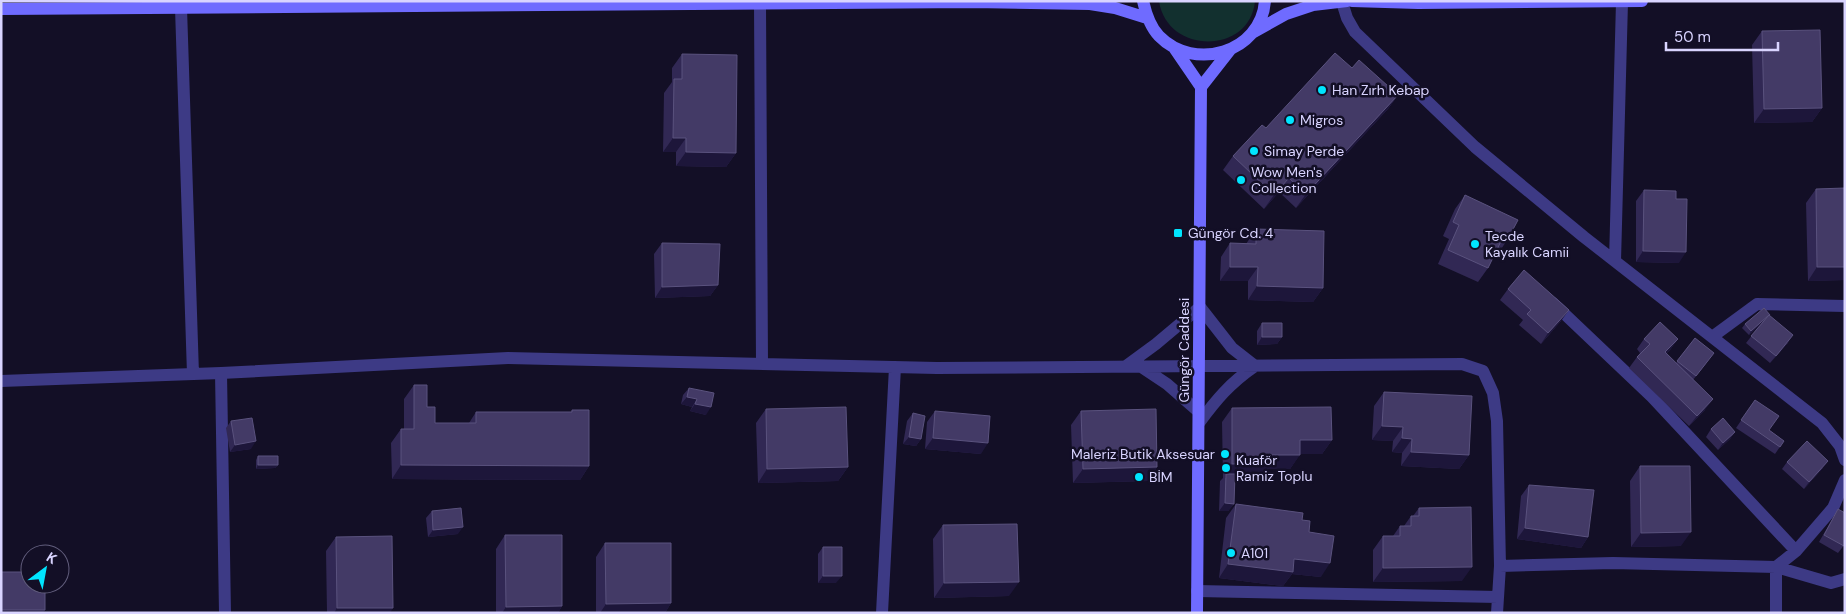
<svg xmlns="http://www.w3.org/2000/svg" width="1846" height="614" viewBox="0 0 1846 614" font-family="'DM Sans',sans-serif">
	<rect width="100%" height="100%" fill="#130f26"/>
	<path fill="#12302f" d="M1159 1H1255C1250 55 1167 55 1159 1Z"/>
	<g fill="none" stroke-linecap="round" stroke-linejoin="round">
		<path stroke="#3d3a85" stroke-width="12" d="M1342 2 1347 18 1355 32 1475 147 1584 237 1822 423 1840 446 1845 460
			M760 4 762 364
			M181 8 193 374
			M1615 261 1622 2
			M1553 303 1652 397 1796 551
			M1712 337 1757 304 1845 306
			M1126 366 1156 344 1200 307 1232 348 1255 366C1230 383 1216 400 1199 423
			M1140 366 1167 384 1199 412
			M221 373 225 613
			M1 381 221 373 508 358 937 368 1462 364 1483 371 1493 393 1497 421 1500 566 1497 613
			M1500 566 1613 563 1776 567 1831 583 1845 579
			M1197 591 1498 597
			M882 613 895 367
			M1776 613V567L1796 551 1833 508 1845 480"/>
		<path stroke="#6f6bff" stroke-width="12" d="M1143 1C1146 14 1150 27 1159 36 1194 72 1261 53 1265 1
			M1352 1 1418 3 1642 1
			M1 9 973 2 1090 4 1115 8 1147 18
			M1252 33 1286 14 1313 5 1347 1
			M1175 49 1201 87
			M1201 87 1230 50
			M1197 613 1201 87"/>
	</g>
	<path fill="#312854" d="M1762 31 1822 108 1812 122 1754 123 1752 45Z
		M682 54 736 153 726 167 676 166V152H663L664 93 672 82V68Z
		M1352 68 1398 95 1388 109 1296 208 1279 192 1264 209 1223 170 1233 156 1266 128Z
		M1816 189 1845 280 1808 281 1806 203Z
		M1644 190 1676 199 1679 263 1636 262V201Z
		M1465 195 1509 237 1500 251 1496 250 1488 268 1478 282 1438 264 1449 239 1443 236 1455 209Z
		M1256 229 1323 288 1313 302 1248 300V281H1220L1221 257 1230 243 1246 244Z
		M662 243 718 285 710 296 655 298 654 254Z
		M1508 289 1561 321 1541 344 1519 325 1523 320 1500 300Z
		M1769 316 1788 343 1770 363 1746 343 1761 324 1749 335 1742 328 1745 324Z
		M1262 323 1282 337 1277 344 1257 345V331Z
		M1695 338 1714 353 1693 380 1705 410 1689 426 1629 368 1637 357 1640 353 1637 349 1644 339H1678L1670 350 1666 354 1676 363Z
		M414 385 427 407 435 423H469L476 412H571L572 410 589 466 580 480 392 479 391 443 401 429H404V399Z
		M689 388 706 415 690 411 692 407 681 404 683 395Z
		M1384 392 1469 455 1459 469 1401 466 1402 453 1392 452 1393 441 1372 440 1374 406Z
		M1755 400 1769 430 1784 441 1775 454 1736 428Z
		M1232 408 1332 440 1322 454H1300L1290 469H1268L1262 478H1234V504L1228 511H1219L1220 481 1223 478 1222 422Z
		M766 409 848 467 838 481 758 483 756 423Z
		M935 411 981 454 925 449 927 422Z
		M1081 411 1157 467 1148 481 1073 483 1071 425Z
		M913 413 921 439 916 446 903 444 907 421Z
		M231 421 251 449 230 452 226 428Z
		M1711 429 1735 432 1730 439 1718 450 1706 437Z
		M258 456 278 465 275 468 256 469V460Z
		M1787 462 1823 468 1804 489 1782 469Z
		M1640 466 1681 546 1631 547 1630 481Z
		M1529 485 1588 537 1581 548 1517 539 1521 496Z
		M1236 504 1309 532 1321 577 1292 574 1283 586 1219 578 1226 518Z
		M1419 508 1462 581 1373 582V550L1383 536H1393L1400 526H1404L1411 516H1413Z
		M1838 509 1845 544 1838 553 1819 542Z
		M432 511 458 534 428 537 426 518Z
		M943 525 1009 596 934 598 933 539Z
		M505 535 562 606 558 613H496V549Z
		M336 537 390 613H327L326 551Z
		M605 543 671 603 665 613H596V557Z
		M823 547 836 583H818V554Z"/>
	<path fill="#1d163a" d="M1398 95 1388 109 1296 208 1306 194Z
		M1822 108 1812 122 1754 123 1764 109Z
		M673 138H686L676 152H663Z
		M686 152 736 153 726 167 676 166Z
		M1289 178 1279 192 1264 209 1274 195Z
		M1643 251 1686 252 1679 263 1636 262Z
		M1230 267H1258L1248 281H1220Z
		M1817 267H1845V280L1808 281Z
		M718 285 710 296 655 298 662 287Z
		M1257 286 1323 288 1313 302 1248 300Z
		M1569 310 1561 321 1541 344 1548 333Z
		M1770 315 1768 318 1749 335 1751 331Z
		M1793 335 1788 343 1770 363 1776 356Z
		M1262 337H1282L1277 344 1257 345Z
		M1678 339 1670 350 1657 363 1665 352Z
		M687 397 697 399 692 407 681 404Z
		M1713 399 1705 410 1689 426 1697 416Z
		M695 404 711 407 706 415 690 411Z
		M1382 426 1403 427 1393 441 1372 440Z
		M1735 432 1730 439 1718 450 1723 443Z
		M909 437 921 439 916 446 903 444Z
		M933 438 988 443 981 454 925 449Z
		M1402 438 1412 439 1402 453 1392 452Z
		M1300 440H1332L1322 454H1290Z
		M256 441 251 449 230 452 235 445Z
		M1411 452 1469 455 1459 469 1401 466Z
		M1272 455H1300L1290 469H1268L1262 478H1225L1226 474 1232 464Z
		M1828 461 1823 468 1804 489 1809 482Z
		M258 465H278L275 468 256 469Z
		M401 465 589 466 580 480 392 479Z
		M848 467 838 481 758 483 767 469Z
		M1157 467 1148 481 1073 483 1083 469Z
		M1225 503 1234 504 1228 511H1219Z
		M463 527 458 534 428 537 433 530Z
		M1525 528 1588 537 1581 548 1517 539Z
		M1691 532 1681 546 1631 547 1641 533Z
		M1294 559 1330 563 1321 577 1292 574 1283 586 1219 578 1228 564Z
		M1472 567 1462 581 1373 582 1383 568Z
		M823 576H842L836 583H818Z
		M1019 582 1009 596 934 598 944 583Z
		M671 603 665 613H600L606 604Z
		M562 606 558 613H502L506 607Z
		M337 608H393L390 613H334Z
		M1 610H45L43 613H1Z"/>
	<path fill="#433a66" stroke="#5a527e" d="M1820 30 1822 108 1764 109 1762 31Z
		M1335 53 1352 68 1359 60 1398 95 1306 194 1289 178 1274 195 1233 156 1262 125 1266 128Z
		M682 54 737 55 736 153 686 152V138H673L674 79H682Z
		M1845 188V267H1817L1816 189Z
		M1644 190 1676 191V199H1687L1686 252 1643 251Z
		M1465 195 1518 220 1509 237 1504 235 1488 268 1448 250 1459 225 1453 222Z
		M1256 229 1324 231 1323 288 1257 286 1258 267H1230V243L1256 244Z
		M662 243 720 244 718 285 662 287Z
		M1524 270 1569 310 1548 333 1527 314 1531 310 1508 289Z
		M1764 308 1770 315H1769L1751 331 1745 324Z
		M1769 315 1793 335 1776 356 1751 336Z
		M1660 322 1678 339 1665 352 1713 399 1697 416 1637 357 1650 344 1644 339Z
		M1262 323H1282V337H1262Z
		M1695 338 1714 353 1696 376 1677 361Z
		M414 385H427V407H435V423H476V412H572V410H589V466L401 465V429H414Z
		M689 388 714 393 711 407 695 404 697 399 687 397Z
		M1384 392 1472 396 1469 455 1411 452 1412 439 1402 438 1403 427 1382 426Z
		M1755 400 1779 416 1769 430 1784 441 1780 447 1741 420Z
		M846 407 848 467 767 469 766 409Z
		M1331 407 1332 440H1300V455H1272V464H1232V408Z
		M1156 409 1157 467 1083 469 1081 411Z
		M935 411 990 416 988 443 933 438Z
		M913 413 925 416 921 439 909 437Z
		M252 418 256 441 235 445 231 421Z
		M1723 418 1735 432 1723 443 1711 429Z
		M1807 441 1828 461 1809 482 1787 462Z
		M258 456H278V465H258Z
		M1640 466H1690L1691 532 1641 533Z
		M1226 474H1235L1234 504 1225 503Z
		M1529 485 1594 490 1588 537 1525 528Z
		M1236 504 1303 513 1302 520 1310 521 1309 532 1334 536 1330 563 1294 559 1293 572 1228 564Z
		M1471 507 1472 567 1383 568V536H1400V526H1411V516H1419V508Z
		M461 508 463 527 433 530 432 511Z
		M1838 509 1845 513V544L1844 546 1824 535Z
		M1017 524 1019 582 944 583 943 525Z
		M505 535H562V606L506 607Z
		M392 536 393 608H337L336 537Z
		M605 543H671V603L606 604Z
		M823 547H842V576H823Z
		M1 572H30V584H45V610H1Z"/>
	<g fill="#00e5ff" stroke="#130f26" stroke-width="2">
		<circle cx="1322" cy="90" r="5"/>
		<circle cx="1290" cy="120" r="5"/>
		<circle cx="1254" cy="151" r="5"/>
		<circle cx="1241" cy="180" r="5"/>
		<rect x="1173" y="228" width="10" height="10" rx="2.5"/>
		<circle cx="1475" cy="244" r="5"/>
		<circle cx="1225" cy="454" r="5"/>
		<circle cx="1226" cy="468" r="5"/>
		<circle cx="1139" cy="477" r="5"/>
		<circle cx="1231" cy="553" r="5"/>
	</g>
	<g text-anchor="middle" stroke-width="5" stroke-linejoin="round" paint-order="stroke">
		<g font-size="14" fill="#d9d4ff" stroke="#130f26" text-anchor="start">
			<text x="1332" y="95">Han Zırh Kebap</text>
			<text x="1300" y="125">Migros</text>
			<text x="1264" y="156">Simay Perde</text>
			<text x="1251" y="177">Wow Men's<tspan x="1251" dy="16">Collection</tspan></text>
			<text x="1188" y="238">Güngör Cd. 4</text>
			<text x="1485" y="241">Tecde<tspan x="1485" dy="16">Kayalık Camii</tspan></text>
			<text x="1215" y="459" text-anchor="end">Maleriz Butik Aksesuar</text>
			<text x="1236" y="465">Kuaför<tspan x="1236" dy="16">Ramiz Toplu</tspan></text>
			<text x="1149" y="482">BİM</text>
			<text x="1241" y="558">A101</text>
		</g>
		<g font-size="14" fill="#d9d4ff" stroke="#130f26">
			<text transform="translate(1184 350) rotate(-90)" y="5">Güngör Caddesi</text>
		</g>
	</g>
	<rect width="1846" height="614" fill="none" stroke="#d9d4ff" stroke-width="5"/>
	<g transform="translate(45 569) rotate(32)"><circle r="24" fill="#130f26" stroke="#625e7d"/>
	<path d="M0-4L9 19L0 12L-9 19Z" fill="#00e5ff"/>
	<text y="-8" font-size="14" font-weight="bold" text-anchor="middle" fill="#d9d4ff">K</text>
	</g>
	<path d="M1666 42v8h112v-8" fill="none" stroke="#d9d4ff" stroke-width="2.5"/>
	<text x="1674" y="42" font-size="15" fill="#d9d4ff" stroke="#130f26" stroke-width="4" paint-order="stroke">50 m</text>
</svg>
